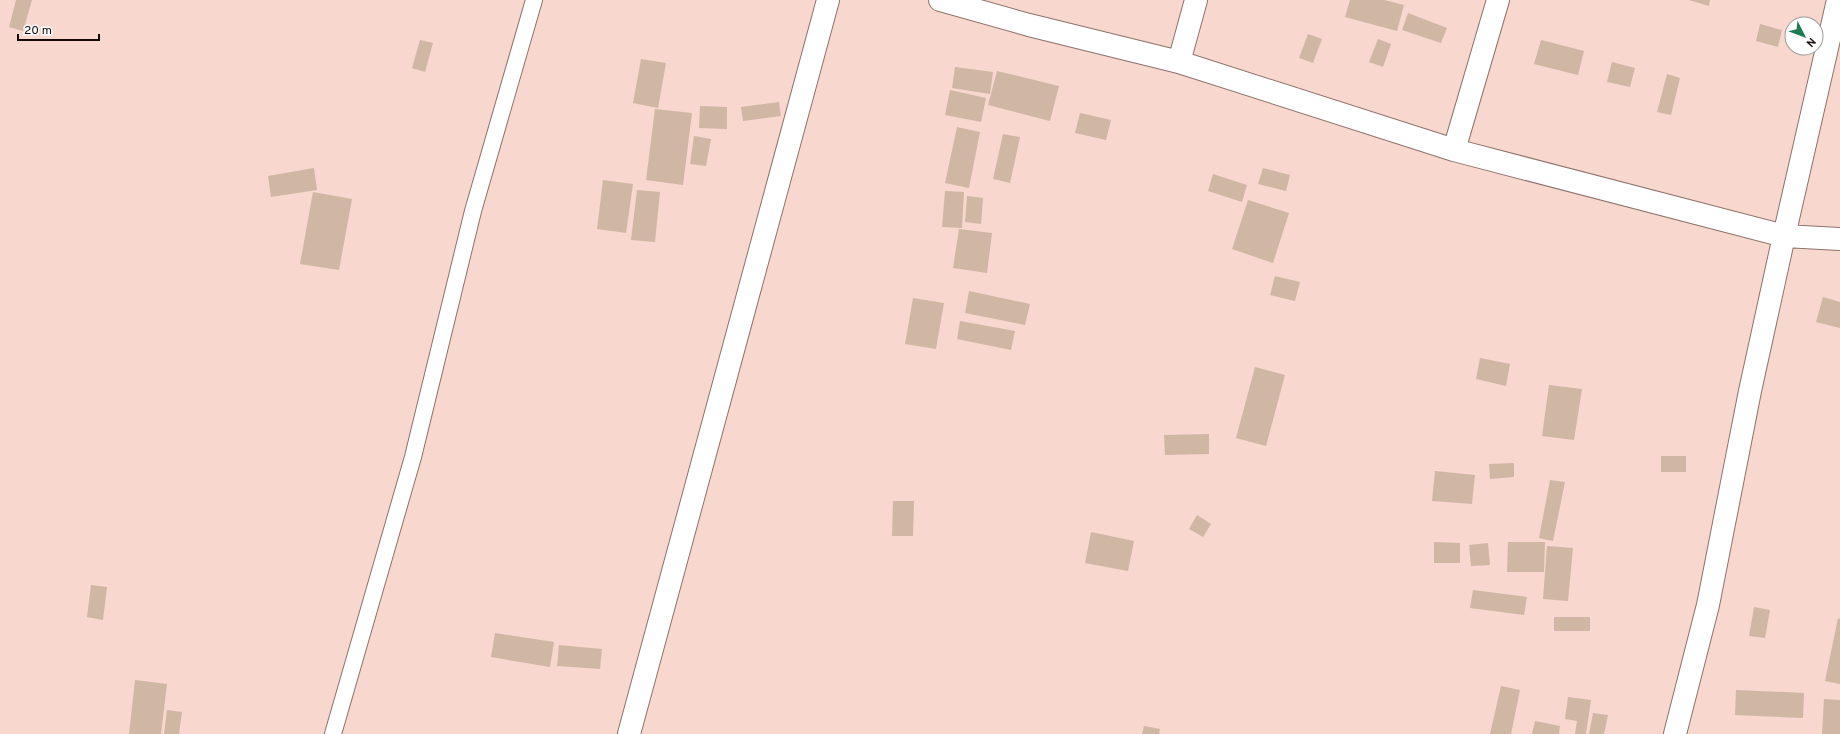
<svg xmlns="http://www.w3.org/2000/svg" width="1840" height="734" viewBox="0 0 1840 734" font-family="Overpass,sans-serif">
	<rect width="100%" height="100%" fill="#f7d7ce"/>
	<path fill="#cfb7a4" d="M16 0H32L23 31 9 27Z
		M1350 0H1384L1404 5 1397 31 1345 17Z
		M1689 0H1710L1709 6Z
		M1408 13 1447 28 1441 43 1402 30Z
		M1760 24 1782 30 1778 47 1756 41Z
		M1308 34 1322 39 1313 63 1299 58Z
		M1378 39 1391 44 1383 67 1369 62Z
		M420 40 433 43 425 72 412 68Z
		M1541 40 1584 51 1578 75 1534 64Z
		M641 59 666 63 658 108 633 103Z
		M1612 62 1635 68 1630 87 1607 82Z
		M955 67 993 72 990 94 952 88Z
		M997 71 1059 86 1050 121 988 105Z
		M1667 74 1680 78 1671 115 1657 112Z
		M950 90 986 98 981 122 945 115Z
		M779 102 781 116 743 121 741 107Z
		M700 106 727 107V129L699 128Z
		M655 109 692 113 683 185 646 180Z
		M1080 113 1111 120 1106 140 1075 133Z
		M957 127 980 132 969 188 945 183Z
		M1003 134 1020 137 1010 183 993 179Z
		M694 136 711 139 706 166 690 164Z
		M314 168 317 190 271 197 268 176Z
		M1263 168 1290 175 1286 191 1258 184Z
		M1213 174 1247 185 1242 202 1208 191Z
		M603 180 633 184 626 233 597 229Z
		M637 190 660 192 655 242 631 240Z
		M945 191 964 192 962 228 942 227Z
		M313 192 352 199 339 270 300 264Z
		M967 196 983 198 981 224 965 222Z
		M1248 200 1289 213 1273 263 1232 249Z
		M959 229 992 233 987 273 953 268Z
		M1275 276 1300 282 1295 301 1270 295Z
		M969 291 1030 304 1025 325 965 313Z
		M1823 297 1840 302V328L1816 322Z
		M913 298 944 303 936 349 905 344Z
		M960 321 1015 331 1011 350 957 339Z
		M1480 358 1510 364 1506 386 1476 379Z
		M1255 367 1285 375 1266 446 1236 438Z
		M1549 385 1582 389 1574 440 1542 436Z
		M1209 434V454L1165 455 1164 435Z
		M1661 456H1686V472H1661Z
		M1514 463V477L1490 479 1489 464Z
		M1435 471 1475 475 1472 504 1432 501Z
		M1550 480 1565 482 1553 541 1539 538Z
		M893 501H914L913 536H892Z
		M1197 515 1211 524 1203 537 1189 529Z
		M1091 532 1134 541 1128 571 1085 563Z
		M1434 542 1460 543V563H1434Z
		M1508 542H1545L1544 572H1507Z
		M1488 543 1490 565 1471 566 1469 545Z
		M1547 546 1573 548 1568 601 1543 599Z
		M91 585 107 587 103 620 87 617Z
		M1473 590 1527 597 1524 615 1470 608Z
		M1754 607 1770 610 1765 638 1749 636Z
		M1554 617H1590V631H1554Z
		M1838 618 1840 619V684L1825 681Z
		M495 633 554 642 550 667 491 657Z
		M559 645 602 649 600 669 557 666Z
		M135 680 167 684 161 734H129Z
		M1501 686 1520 690 1511 734H1490Z
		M1736 690 1804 693 1803 718 1735 715Z
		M1568 697 1591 700 1586 734H1575L1577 721 1565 719Z
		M1824 699 1840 700V734H1822Z
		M167 710 182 712 179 734H164Z
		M1593 713 1608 715 1604 734H1589Z
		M1535 721 1560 726 1559 734H1532Z
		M1144 726 1160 729 1159 734H1142Z"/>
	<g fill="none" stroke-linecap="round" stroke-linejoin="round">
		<defs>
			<path id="lane" d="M333 734 413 457 473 211 534 0"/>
			<path id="street" d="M940 0 1029 25 1179 62 1454 150 1784 236 1840 239
				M1179 62 1196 0
				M1454 150 1498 0
				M629 734 828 0
				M1675 734 1708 605 1750 391 1784 236 1838 0"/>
		</defs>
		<use href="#lane" stroke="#8e726a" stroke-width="18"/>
		<use href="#street" stroke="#8e726a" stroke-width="24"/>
		<use href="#lane" stroke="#fff" stroke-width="16"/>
		<use href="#street" stroke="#fff" stroke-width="22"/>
	</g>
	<g transform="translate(1804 36) rotate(132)"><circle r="19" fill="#ffffff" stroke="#a19d9b"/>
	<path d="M0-3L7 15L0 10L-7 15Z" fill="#1c7b52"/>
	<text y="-6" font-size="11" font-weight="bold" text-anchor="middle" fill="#130906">N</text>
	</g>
	<path d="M18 34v6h81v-6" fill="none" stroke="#130906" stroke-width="2"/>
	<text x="24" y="34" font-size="12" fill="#130906" stroke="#ffffff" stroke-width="3" paint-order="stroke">20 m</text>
</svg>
